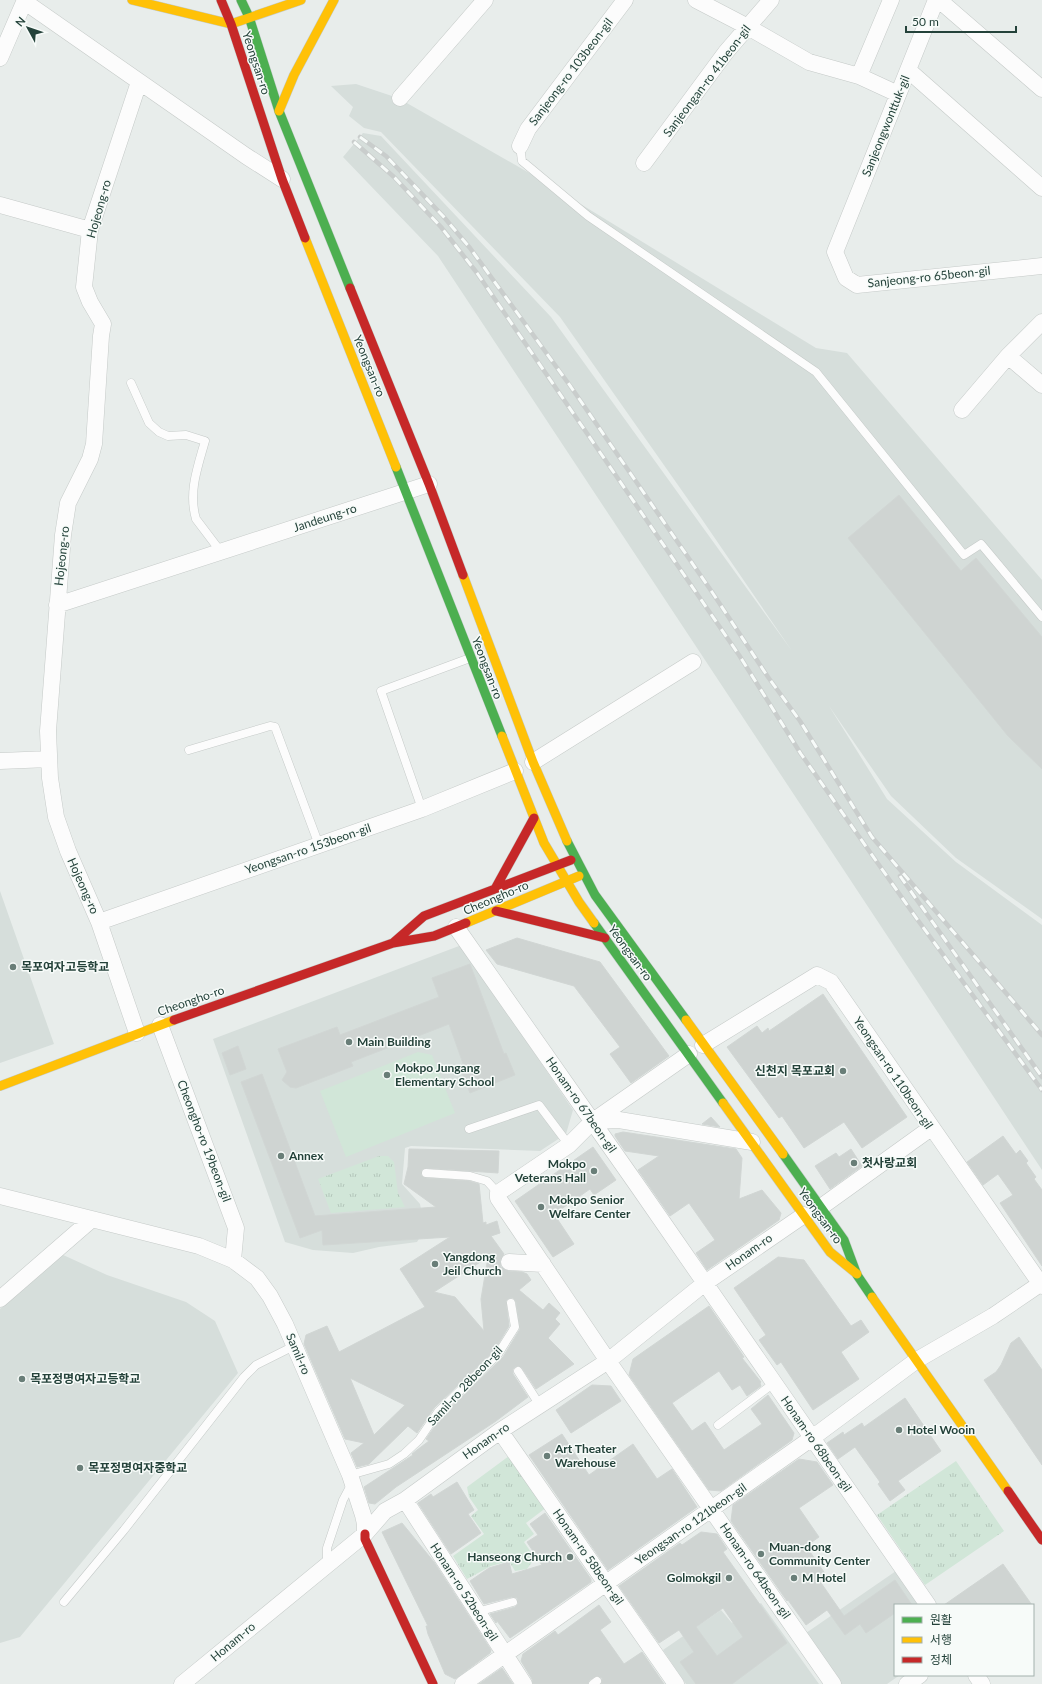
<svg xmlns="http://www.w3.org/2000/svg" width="1042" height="1684" viewBox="0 0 1042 1684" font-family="Lato,'Noto Sans KR',sans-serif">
	<defs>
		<pattern id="grass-tufts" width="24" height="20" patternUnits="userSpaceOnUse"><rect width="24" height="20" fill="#d1e6d8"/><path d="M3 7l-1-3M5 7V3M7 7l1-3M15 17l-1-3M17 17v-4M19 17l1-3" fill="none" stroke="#b3c6ba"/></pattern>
	</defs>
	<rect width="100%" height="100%" fill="#e8edeb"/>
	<path fill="#d6dedb" d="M356 84 398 98 538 178 816 348 847 353 1042 580V919L956 858 891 796 829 706 887 799 956 862 1042 925V1170L438 256 343 157 363 133 381 136 551 317 792 651 699 515 560 317 381 132 364 128 349 116 353 107 331 86Z
		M0 891 54 1044 0 1063Z
		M459 946 465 951 573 1110 566 1134 540 1151 411 1146 405 1148 402 1184 420 1204 425 1229 417 1242 379 1247 353 1253 313 1250 285 1242 213 1039Z
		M61 1254 107 1275 186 1302 215 1321 238 1373 20 1637 0 1643V1309Z
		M896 1571 919 1605H895V1675H900L887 1684H841L806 1633Z
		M761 1603 819 1684H686L663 1650 721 1610 732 1623Z"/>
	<path fill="url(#grass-tufts)" d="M379 1156H388L394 1162 398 1193 405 1207 331 1213 318 1179Z
		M509 1456 547 1507 526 1523 534 1534 524 1542 535 1558 527 1569 515 1571 509 1561 491 1566 467 1579 453 1556 484 1534 471 1516 478 1510 469 1497 467 1487Z
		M956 1461 1004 1531 925 1585 877 1515Z"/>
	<path fill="#d1e6d8" d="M418 1052 432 1055 455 1113 346 1157 320 1091Z"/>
	<path fill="#cfd4d2" stroke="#d1d6d4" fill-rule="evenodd" d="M899 495 961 571 976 558 1042 637V769L1008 736 848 538Z
		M517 938 600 962 669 1056 631 1083 610 1054 620 1047 574 986 497 964 486 950Z
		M470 964 504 1054 506 1053 515 1075 470 1093 461 1070 465 1069 449 1024 351 1062 353 1066 296 1088 290 1087 282 1080 287 1072 278 1049 337 1027 340 1035 439 997 432 978Z
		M823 994 907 1117 862 1148 844 1122 804 1148 782 1116 779 1118 727 1047 757 1026 762 1033 768 1028 769 1031Z
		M238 1046 246 1069 230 1075 222 1053Z
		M262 1074 315 1216 436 1207 404 1184 408 1167 409 1149 499 1151 498 1173 426 1168 422 1170 421 1175 426 1178 469 1181 479 1184 483 1223 486 1222V1225L497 1221 500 1233 491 1236 504 1254 500 1261 501 1267 508 1271 522 1272 527 1274 531 1280 519 1290 543 1310 549 1303 560 1313 555 1319 560 1324 548 1338 574 1364 536 1389 522 1368 518 1366 515 1367 513 1369V1374L528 1397 496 1421 396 1487 375 1504 369 1503 364 1487 413 1455 412 1454 417 1450 429 1441 426 1439 442 1416 503 1357 520 1329 516 1302 513 1298H510L506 1301 509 1326 494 1351 434 1408 417 1433 408 1426 369 1464 357 1467 351 1453 364 1443 345 1439 304 1344 306 1335 327 1326 339 1352 425 1307 400 1269 450 1237 323 1245 322 1230 300 1238 241 1082ZM488 1257 481 1299 484 1331 455 1297 434 1292ZM350 1378 405 1405 374 1435Z
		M711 1117 720 1127 702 1124Z
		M623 1132 736 1149 742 1158 739 1199 762 1190 781 1213 779 1220 707 1270 696 1253 715 1240 689 1203 670 1216 638 1170 659 1156 625 1151 615 1136V1134Z
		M1003 1136 1016 1154 1020 1150 1028 1161 1026 1163 1036 1177 1034 1179 1042 1190V1266L1000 1203 1013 1195 998 1174 983 1185 967 1162Z
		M593 1147 616 1180 594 1195 590 1189 554 1214 574 1244 553 1257 515 1201Z
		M851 1149 862 1166 830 1189 815 1166 836 1153 839 1157Z
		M778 1257 804 1260 851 1326 861 1320 869 1332 841 1352 859 1379 813 1410 781 1362 777 1365 759 1340 766 1335 734 1288Z
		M709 1306 738 1348 744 1357 742 1358 761 1382 760 1383 761 1386 747 1396 740 1385 732 1390 719 1371 672 1403 692 1431 705 1422 724 1450 762 1424 751 1409 768 1395 794 1433 792 1440 721 1491 709 1490 629 1375 633 1359Z
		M1019 1337 1042 1370V1465L984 1380 996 1372 1001 1365 1011 1343Z
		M592 1385 611 1386 621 1401 571 1433 556 1410Z
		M905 1398 941 1451 898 1481 905 1490 890 1501 878 1484 880 1482 855 1447 838 1459 827 1443 843 1432 844 1435 862 1423 864 1427Z
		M562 1434 589 1475 633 1444 657 1479 672 1469 697 1507 608 1570 529 1455Z
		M799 1459 817 1462 833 1485 799 1508 819 1537 806 1546 826 1575 819 1580 844 1616 895 1580 912 1605H895V1613L866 1633 860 1624 845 1635 827 1610 806 1625 788 1600 787 1601 731 1521 733 1505Z
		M457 1482 474 1510 468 1514 481 1533 451 1554 418 1503 431 1494 433 1497Z
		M545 1513 591 1579V1582L510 1638 497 1621 496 1623 490 1614 515 1607 518 1604 517 1598 512 1597 484 1604 470 1581 489 1568 509 1562 512 1574 542 1565 527 1542 538 1535 530 1524Z
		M402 1523 434 1562 491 1650 490 1653 455 1679 445 1674 428 1634 426 1626H428L382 1532Z
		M701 1532 717 1534 727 1549 723 1552 787 1643 732 1684H696L680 1662 694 1652 679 1630 659 1643 619 1586 680 1543 682 1545ZM723 1608 743 1637 717 1656 696 1627Z
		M1003 1564 1032 1605H944Z
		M599 1605 611 1622 600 1630 624 1664 642 1652 664 1684H601L602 1678 597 1676 590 1680 588 1684H533L532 1679 521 1661 523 1654 555 1631 558 1635Z
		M502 1668 513 1684H479Z"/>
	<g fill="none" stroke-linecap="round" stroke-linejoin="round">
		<defs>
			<path id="lane" d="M520 146 522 161 588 216 816 372 964 555 981 544 1042 617
				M131 383 149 423 159 432 168 436 186 435 205 441C198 466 188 492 196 519L221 552
				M189 750 270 726 275 727 319 845
				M422 809 381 691 470 658
				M469 1129 539 1105 569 1145
				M426 1173 470 1176 487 1181 498 1193
				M518 1371 539 1404
				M718 1425 774 1383
				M350 1475 389 1464 404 1454 419 1440 438 1412 498 1354 515 1327 511 1303
				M327 1564V1548L343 1500 352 1483
				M64 1602 124 1530 244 1377 256 1365 294 1346
				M477 1612 513 1602
				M593 1684 597 1681"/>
			<path id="street" d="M696 0 748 27 809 62 859 76 898 94
				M936 0 835 252 846 278 857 285 1042 266
				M939 0 1042 89
				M25 2 246 156 282 179
				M0 58 25 0
				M908 70 1042 188
				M859 76 891 0
				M400 98 485 0
				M520 146 528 129 625 0
				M644 163 726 52 771 0
				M0 205 90 230
				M1008 356 1042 385
				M962 410 1008 356 1042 322
				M57 605 429 484
				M0 761 49 759
				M533 762 693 662
				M99 922 422 809 515 771
				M456 927 637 1185 928 1605
				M160 1025 236 1228 233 1260
				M137 1033 99 922 68 851 56 817 50 778 48 731 63 535 68 503 90 459 94 444 101 336 103 324 90 302 84 287 90 230 139 82
				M703 1045 817 975 831 982 1042 1286
				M689 1054 593 1121 569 1145 498 1193V1198L608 1361 833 1684
				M593 1121 619 1120 752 1142
				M0 1196 199 1246 233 1260 257 1278 270 1296 285 1324 350 1475 363 1515 365 1524V1534
				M821 1207 931 1128
				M509 1262 543 1264
				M0 1299 91 1220
				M500 1431 676 1684
				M405 1500 524 1684
				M976 1675 982 1684
				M182 1684 365 1534 385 1511 405 1500 500 1431 608 1361 705 1283 804 1215
				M463 1684 812 1438 917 1360 993 1316 1040 1284
				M907 1684 920 1675"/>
			<path id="fast" d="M241 0 249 17 279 111 350 288
				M396 467 502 736
				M567 841 595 895 686 1020
				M594 923 723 1103
				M783 1154 844 1240 857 1275 872 1297"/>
			<path id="slow" d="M132 0 231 24 301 0
				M279 111 294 75 334 0
				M305 238 396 467
				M463 575 533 762 567 841
				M502 736 544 843 579 902 594 923
				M466 923 579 876
				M686 1020 783 1154
				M0 1086 174 1020
				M723 1103 830 1252 857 1274
				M872 1297 1008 1491"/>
			<path id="jam" d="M221 0 231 24 282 179 305 238
				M350 288 429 484 463 575
				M495 889 534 818
				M496 911 605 938
				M393 943 424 916 571 860
				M174 1020 393 943 434 936 466 923
				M1008 1491 1042 1540
				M365 1534V1539L433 1684"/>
		</defs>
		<use href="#lane" stroke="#c5cac8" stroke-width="9"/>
		<use href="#street" stroke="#c5cac8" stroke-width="17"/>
		<use href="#fast" stroke="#c3cbc8" stroke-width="10"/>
		<use href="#slow" stroke="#c3cbc8" stroke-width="10"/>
		<use href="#jam" stroke="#c3cbc8" stroke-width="10"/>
		<use href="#lane" stroke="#fcfcfc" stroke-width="8"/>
		<use href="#street" stroke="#fcfcfc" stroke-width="16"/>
		<use href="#fast" stroke="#4caf50" stroke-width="9"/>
		<use href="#slow" stroke="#ffc107" stroke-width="9"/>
		<use href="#jam" stroke="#c62828" stroke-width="9"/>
		<defs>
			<path id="rail" d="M360 137 386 156 443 216 470 248 571 387 712 592 768 677 800 721 872 837 1042 1035
				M354 142 394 177 441 227 477 273 739 655 801 754 917 919 1042 1090
				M900 876 1042 1077"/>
		</defs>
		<use href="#rail" stroke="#c9cdcc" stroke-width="4.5"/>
		<use href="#rail" stroke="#f7fbf9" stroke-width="3" stroke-dasharray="9" stroke-linecap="butt"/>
	</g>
	<g fill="#697e78" stroke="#f7fbf9" stroke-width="1.5">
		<circle cx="13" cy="967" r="4"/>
		<circle cx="349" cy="1042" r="4"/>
		<circle cx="843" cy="1071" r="4"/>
		<circle cx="387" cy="1075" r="4"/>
		<circle cx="281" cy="1156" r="4"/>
		<circle cx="854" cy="1163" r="4"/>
		<circle cx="594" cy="1171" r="4"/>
		<circle cx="541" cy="1207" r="4"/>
		<circle cx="435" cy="1264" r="4"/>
		<circle cx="22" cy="1379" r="4"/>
		<circle cx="899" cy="1430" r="4"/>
		<circle cx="547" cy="1456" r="4"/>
		<circle cx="80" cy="1468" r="4"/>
		<circle cx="761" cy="1554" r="4"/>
		<circle cx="570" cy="1557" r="4"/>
		<circle cx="729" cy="1578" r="4"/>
		<circle cx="794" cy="1578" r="4"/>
	</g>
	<g text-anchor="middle" stroke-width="3" stroke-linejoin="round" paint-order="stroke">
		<g font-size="12" fill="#24423a" stroke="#f7fbf9">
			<text transform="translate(256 63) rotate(72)" y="4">Yeongsan-ro</text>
			<text transform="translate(571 72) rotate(-53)" y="4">Sanjeong-ro 103beon-gil</text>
			<text transform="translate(707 81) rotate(-53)" y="4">Sanjeongan-ro 41beon-gil</text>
			<text transform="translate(886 126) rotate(-68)" y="4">Sanjeongwonttuk-gil</text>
			<text transform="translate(99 209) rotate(-74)" y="4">Hojeong-ro</text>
			<text transform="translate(929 277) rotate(-6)" y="4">Sanjeong-ro 65beon-gil</text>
			<text transform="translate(369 366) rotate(68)" y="4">Yeongsan-ro</text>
			<text transform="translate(325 518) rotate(-18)" y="4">Jandeung-ro</text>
			<text transform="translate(62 556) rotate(-84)" y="4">Hojeong-ro</text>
			<text transform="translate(487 668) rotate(69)" y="4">Yeongsan-ro</text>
			<text transform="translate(308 849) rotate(-19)" y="4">Yeongsan-ro 153beon-gil</text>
			<text transform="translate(83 886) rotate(66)" y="4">Hojeong-ro</text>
			<text transform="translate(496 898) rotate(-23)" y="4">Cheongho-ro</text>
			<text transform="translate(630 953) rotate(54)" y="4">Yeongsan-ro</text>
			<text transform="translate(191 1001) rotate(-19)" y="4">Cheongho-ro</text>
			<text transform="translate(893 1073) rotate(56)" y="4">Yeongsan-ro 110beon-gil</text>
			<text transform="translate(581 1105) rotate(55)" y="4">Honam-ro 67beon-gil</text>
			<text transform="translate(204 1141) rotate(69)" y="4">Cheongho-ro 19beon-gil</text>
			<text transform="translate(820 1216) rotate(54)" y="4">Yeongsan-ro</text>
			<text transform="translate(749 1252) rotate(-35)" y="4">Honam-ro</text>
			<text transform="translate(298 1354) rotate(67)" y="4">Samil-ro</text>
			<text transform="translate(465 1386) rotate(-47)" y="4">Samil-ro 28beon-gil</text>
			<text transform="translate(486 1441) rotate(-35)" y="4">Honam-ro</text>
			<text transform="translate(816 1444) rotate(55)" y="4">Honam-ro 68beon-gil</text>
			<text transform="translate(691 1524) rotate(-35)" y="4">Yeongsan-ro 121beon-gil</text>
			<text transform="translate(588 1557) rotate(55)" y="4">Honam-ro 58beon-gil</text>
			<text transform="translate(755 1571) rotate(55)" y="4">Honam-ro 64beon-gil</text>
			<text transform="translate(464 1592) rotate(57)" y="4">Honam-ro 52beon-gil</text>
			<text transform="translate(233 1642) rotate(-40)" y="4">Honam-ro</text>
		</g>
		<g font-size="12" font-weight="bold" fill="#24423a" stroke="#f7fbf9" text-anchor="start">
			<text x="21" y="971">목포여자고등학교</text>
			<text x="357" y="1046">Main Building</text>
			<text x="395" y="1072">Mokpo Jungang<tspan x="395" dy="14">Elementary School</tspan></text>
			<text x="835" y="1075" text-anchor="end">신천지 목포교회</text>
			<text x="289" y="1160">Annex</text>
			<text x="862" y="1167">첫사랑교회</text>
			<text x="586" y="1168" text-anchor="end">Mokpo<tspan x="586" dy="14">Veterans Hall</tspan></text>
			<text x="549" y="1204">Mokpo Senior<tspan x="549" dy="14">Welfare Center</tspan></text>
			<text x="443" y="1261">Yangdong<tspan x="443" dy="14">Jeil Church</tspan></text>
			<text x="30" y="1383">목포정명여자고등학교</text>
			<text x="907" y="1434">Hotel Wooin</text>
			<text x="555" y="1453">Art Theater<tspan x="555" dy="14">Warehouse</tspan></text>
			<text x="88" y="1472">목포정명여자중학교</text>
			<text x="769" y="1551">Muan-dong<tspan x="769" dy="14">Community Center</tspan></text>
			<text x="562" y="1561" text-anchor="end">Hanseong Church</text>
			<text x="721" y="1582" text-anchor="end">Golmokgil</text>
			<text x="802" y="1582">M Hotel</text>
		</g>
	</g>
	<rect x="894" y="1604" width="140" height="72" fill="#f7fbf9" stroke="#a3b1ad"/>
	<rect x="902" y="1617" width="20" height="6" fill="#4caf50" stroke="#a3b1ad"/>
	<text x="930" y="1624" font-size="12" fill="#24423a">원활</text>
	<rect x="902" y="1637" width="20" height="6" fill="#ffc107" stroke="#a3b1ad"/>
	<text x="930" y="1644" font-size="12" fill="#24423a">서행</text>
	<rect x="902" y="1657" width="20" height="6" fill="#c62828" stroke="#a3b1ad"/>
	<text x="930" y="1664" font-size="12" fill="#24423a">정체</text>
	<g transform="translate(28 28) rotate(310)" stroke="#f7fbf9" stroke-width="3" paint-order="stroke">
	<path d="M0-3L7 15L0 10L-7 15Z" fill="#24423a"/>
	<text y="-6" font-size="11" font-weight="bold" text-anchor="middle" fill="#24423a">N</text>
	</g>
	<path d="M906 26v6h110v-6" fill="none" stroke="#24423a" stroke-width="2"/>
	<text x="912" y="26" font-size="12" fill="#24423a" stroke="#f7fbf9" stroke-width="3" paint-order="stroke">50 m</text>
</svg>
